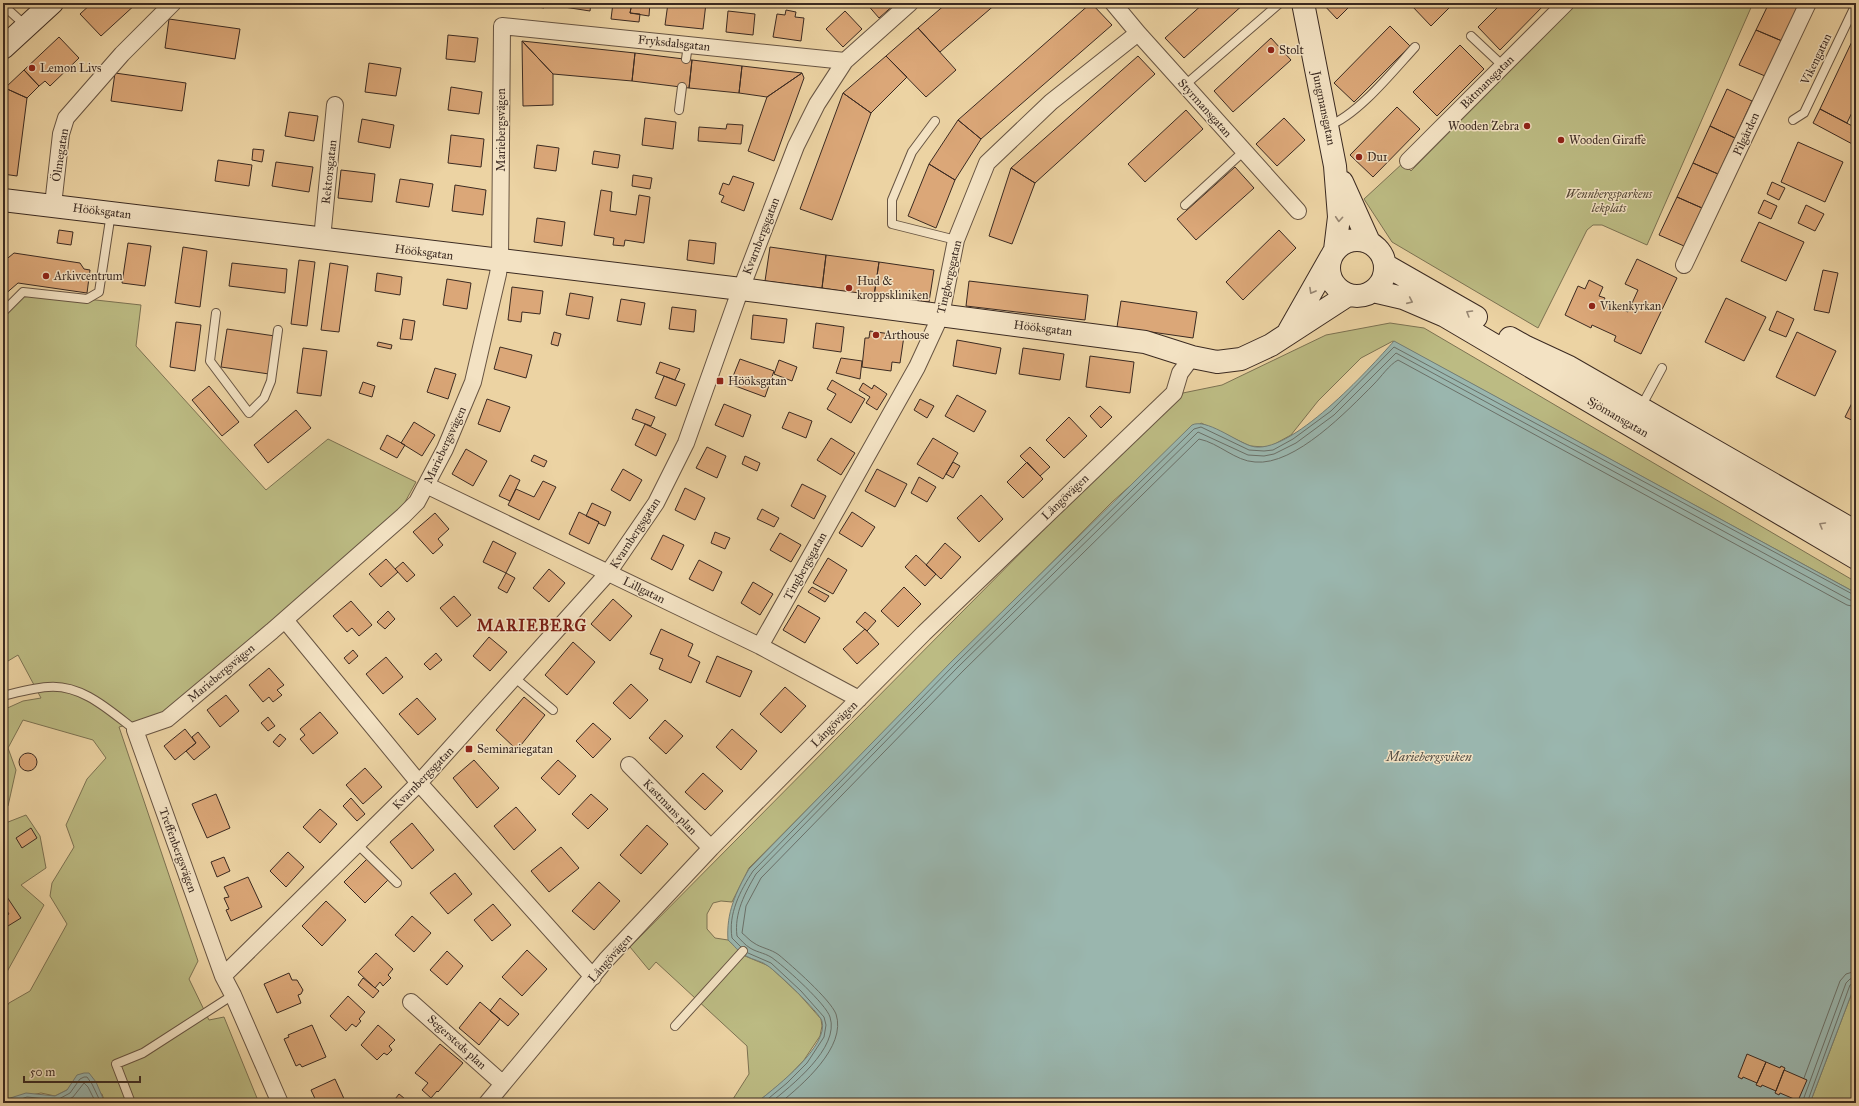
<svg xmlns="http://www.w3.org/2000/svg" width="1859" height="1106" viewBox="0 0 1859 1106" font-family="'IM FELL Great Primer',serif">
	<rect width="100%" height="100%" fill="#ecd3a3"/>
	<filter id="stains"><feTurbulence type="fractalNoise" baseFrequency=".005" numOctaves="4"/><feColorMatrix values="0 0 0 0 .2 0 0 0 0 .09 0 0 0 0 .02 0 0 0 .5 -.17"/></filter>
	<radialGradient id="worn" r=".72"><stop offset=".6" stop-color="#630" stop-opacity="0"/><stop offset="1" stop-color="#630" stop-opacity=".3"/></radialGradient>
	<path fill="#bcbb83" stroke="#7c7252" d="M1577 3H1753L1647 245 1602 225H1593L1587 230 1538 328 1392 242 1364 199 1403 163 1411 171Z
		M23 292 141 305 136 346 266 490 328 439 416 482 399 513 168 714 119 727 198 961 189 979 209 1020 224 1017 259 1103H157L152 1099 145 1103H105L102 1094 67 1090 55 1096 41 1093 3 1101V1012L9 1003 30 991 67 924 50 896 52 883 74 847 66 825 87 779 106 758 93 740 23 720 8 748 16 770 8 806 3 807V710L23 701 41 698 18 655 3 664V312Z
		M1390 323 1424 328 1856 582V593L1393 341 1361 358 1318 401 1291 435 1271 446 1264 447 1250 446 1201 423 1112 502 749 868 732 902 721 901 713 903 707 914V929L715 938 728 940 745 956 769 966 799 994 821 1019 822 1026 820 1036 804 1060 785 1080 760 1100 758 1103H728L733 1099 749 1074 747 1046 656 962 649 970 630 947 1178 394 1222 385 1326 335Z
		M26 815 40 836 46 868 21 885 44 905 3 979V824Z
		M1856 982V1078L1850 1103H1810Z"/>
	<path fill="#9ab6ae" stroke="#747e76" d="M1394 341 1856 593V982L1810 1103H758L760 1100C777 1086 829 1046 822 1021 819 1012 777 972 768 966 762 961 753 960 746 956 739 953 734 945 728 940 726 913 736 892 749 869L952 661 1192 425C1206 418 1235 441 1251 446 1289 458 1370 368 1394 341Z
		M84 1073H89L96 1082 105 1103H3L4 1100 26 1093 55 1096 67 1090 77 1075Z"/>
	<g fill="none" stroke-linecap="round" stroke-linejoin="round">
		<path stroke="#6a7068" stroke-width="1" d="M741 947 732 938C728 914 740 891 753 871L955 664 1194 429 1201 427 1249 450 1264 451 1273 450 1293 439 1331 411 1394 347 1856 596
			M748 953 771 963 801 991 824 1017 826 1025 824 1037 807 1063 787 1083 763 1103
			M1804 1078 1840 981 1846 974 1856 971
			M9 1103 27 1097 57 1100 70 1093 80 1079 84 1077H87L92 1084 101 1103
			M62 1103 73 1097 84 1083 88 1087 96 1103
			M770 1103C791 1086 840 1048 830 1017 826 1004 787 969 775 960 767 953 758 953 750 948 745 945 741 940 737 936 734 913 745 893 756 874L958 667 1198 432 1248 455 1264 456 1274 454 1296 443 1334 415 1396 353 1850 600 1856 601
			M780 1103C802 1085 847 1047 836 1014 830 999 792 966 779 955 771 949 761 948 754 943 750 941 746 936 742 933L746 906 761 878 963 671 1199 439C1219 443 1235 461 1255 462 1295 466 1348 410 1374 384 1381 377 1389 365 1398 360L1847 605 1856 607
			M1802 1103 1846 983 1850 979 1856 977
			M1807 1103 1850 985 1856 982"/>
	</g>
	<path fill="#dba778" stroke="#3b2a21" d="M92 3H137L101 36 80 14Z
		M519 3H545L544 8 519 4Z
		M564 3H591L590 11 564 7Z
		M613 3H632L630 13 640 14 639 22 611 19Z
		M632 3H650L649 16 630 13Z
		M668 3H706L703 29 665 25Z
		M866 3H896L879 18Z
		M947 3H997L940 52 918 28Z
		M1091 3 1112 25 981 139 958 120Z
		M1204 3H1245L1184 58 1165 38Z
		M1322 3H1353L1337 19Z
		M1413 3H1454L1431 26 1411 5Z
		M1502 3H1546L1500 50 1478 27Z
		M1769 3 1799 4 1782 41 1756 30Z
		M786 10 796 12 795 17 804 18 801 41 773 37 777 14 785 15Z
		M728 11 755 14 753 35 726 32Z
		M845 11 862 29 843 47 826 29Z
		M169 19 240 29 235 59 165 48Z
		M1390 26 1410 46 1354 102 1334 83Z
		M918 28 956 70 926 97 886 56Z
		M1756 30 1782 41 1765 76 1739 65Z
		M1856 33V104L1847 123 1820 109Z
		M448 35 478 38 475 62 446 59Z
		M59 37 79 58 50 86 45 81 39 86 24 70Z
		M1271 38 1291 60 1233 112 1214 91Z
		M522 41 553 74V105L523 106Z
		M522 41 635 53 632 81 553 74Z
		M1460 45 1484 69 1437 116 1413 92Z
		M635 53 692 60 689 88 632 81Z
		M886 56 907 77 871 113 843 93Z
		M1138 56 1155 74 1035 183 1011 168Z
		M692 60 742 66 739 93 689 88Z
		M369 63 401 68 396 96 365 92Z
		M742 66 802 73 767 97 739 93Z
		M24 70 39 86 27 98 5 88Z
		M115 73 186 83 182 111 111 101Z
		M802 73 804 78 774 161 748 151 767 97Z
		M451 87 482 92 479 114 448 110Z
		M5 88 27 98 17 176 3 174V107Z
		M1727 89 1752 101 1735 138 1710 126Z
		M843 93 871 113 832 220 800 209Z
		M1397 107 1420 129 1373 177 1350 155Z
		M1820 109 1856 128V146L1813 123Z
		M1186 110 1203 129 1145 182 1128 164Z
		M289 112 318 116 314 141 285 136Z
		M645 118 676 122 673 149 642 145Z
		M1284 118 1305 140 1277 166 1256 144Z
		M362 119 394 125 390 148 358 142Z
		M958 120 981 139 955 180 929 164Z
		M727 124 743 125 741 144 698 141 699 127 726 129Z
		M1710 126 1735 138 1718 174 1693 163Z
		M451 135 484 139 481 167 448 163Z
		M1798 142 1843 162 1825 202 1781 182Z
		M537 145 559 148 556 171 534 168Z
		M253 149 264 150 262 162 252 160Z
		M594 151 620 155 618 168 592 164Z
		M218 160 252 165 249 186 215 181Z
		M276 162 313 167 309 192 272 186Z
		M1693 163 1718 174 1702 208 1677 197Z
		M929 164 955 180 936 228 908 216Z
		M1235 167 1254 188 1196 240 1177 219Z
		M1011 168 1035 183 1012 244 989 236Z
		M341 170 375 174 372 202 338 198Z
		M633 175 652 178 650 189 632 186Z
		M733 176 754 183 744 211 721 202 724 196 719 194 723 183 729 185Z
		M400 179 433 184 429 207 396 202Z
		M1772 182 1785 188 1779 200 1767 194Z
		M455 185 486 190 483 215 452 211Z
		M601 190 612 192 610 211 636 215 639 195 650 197 644 243 625 240 624 246 613 245 614 238 594 235Z
		M1677 197 1702 208 1684 246 1659 235Z
		M1764 200 1777 206 1771 219 1758 213Z
		M1806 205 1824 214 1815 231 1798 223Z
		M537 218 565 222 562 246 534 242Z
		M1759 222 1804 242 1786 281 1741 261Z
		M59 230 73 232 71 245 57 243Z
		M1279 230 1296 248 1243 300 1226 282Z
		M689 240 716 243 714 264 687 260Z
		M128 243 151 246 145 286 122 283Z
		M183 247 207 251 200 307 175 303Z
		M770 247 826 255 822 288 765 281Z
		M14 253 80 263 84 269 90 270 87 293 18 283 3 296V262Z
		M826 255 879 262 874 296 822 288Z
		M1637 259 1677 278 1641 354 1614 341 1616 336 1592 325 1591 328 1565 315 1578 286 1585 289 1589 280 1603 287 1599 296 1605 298 1604 300 1628 312 1638 290 1625 284Z
		M299 260 315 262 307 326 291 324Z
		M879 262 934 270 929 302 874 296Z
		M232 263 287 269 285 293 229 286Z
		M330 263 348 266 339 332 321 330Z
		M1823 270 1838 273 1829 313 1814 310Z
		M377 273 402 277 400 295 375 291Z
		M447 279 471 283 467 309 443 305Z
		M969 281 1088 295 1085 320 966 306Z
		M512 287 543 291 540 314 522 312 521 322 508 320Z
		M570 293 593 297 589 319 566 315Z
		M1726 298 1766 317 1744 361 1705 342Z
		M621 299 645 303 641 325 617 321Z
		M1121 301 1197 312 1193 338 1117 327Z
		M672 307 696 310 694 332 669 329Z
		M1777 311 1794 319 1786 337 1769 330Z
		M753 315 787 319 784 343 751 339Z
		M403 319 415 321 412 340 400 339Z
		M176 322 201 325 195 371 170 367Z
		M816 323 844 327 841 352 813 348Z
		M227 329 275 336 269 374 221 367Z
		M870 331 904 336 900 363 892 362 891 371 862 367 865 338H869Z
		M554 332 561 334 558 346 551 344Z
		M1797 332 1836 351 1815 396 1776 377Z
		M957 340 1001 348 996 374 953 366Z
		M378 342 392 345 391 349 377 346Z
		M500 347 532 355 526 378 494 369Z
		M303 348 327 351 321 396 297 393Z
		M1023 348 1064 354 1060 380 1019 374Z
		M1090 356 1134 362 1130 393 1086 387Z
		M841 358 862 361 860 379 836 373Z
		M740 359 774 371 765 397 730 384Z
		M779 360 797 367 792 381 774 374Z
		M660 362 680 369 675 380 656 373Z
		M435 368 456 374 448 399 427 392Z
		M664 376 685 384 676 406 655 398Z
		M832 380 865 399 851 423 827 409 836 394 827 389Z
		M363 382 375 386 372 397 359 393Z
		M863 383 872 389 874 385 887 394 877 410 866 403 870 397 859 390Z
		M209 386 239 422 222 436 192 400Z
		M957 395 986 411 974 432 945 416Z
		M1856 395V422L1845 417Z
		M487 399 510 407 500 432 478 424Z
		M920 399 934 406 927 418 914 410Z
		M724 404 751 415 743 437 715 425Z
		M1100 406 1112 417 1101 428 1090 416Z
		M636 409 655 417 651 426 632 419Z
		M296 410 311 428 268 463 254 445Z
		M789 412 812 421 806 438 782 428Z
		M1069 417 1087 436 1064 458 1046 440Z
		M414 422 435 435 422 456 401 443Z
		M645 424 666 434 656 456 635 445Z
		M387 435 405 445 397 458 380 449Z
		M831 438 855 453 841 475 817 460Z
		M933 438 958 453 943 479 917 464Z
		M707 447 726 456 717 478 696 468Z
		M1030 447 1050 467 1040 476 1020 456Z
		M466 449 487 461 473 486 452 474Z
		M534 455 547 461 544 467 531 461Z
		M745 456 760 463 757 471 742 464Z
		M953 462 960 466 953 478 946 474Z
		M1027 462 1043 479 1023 498 1007 482Z
		M623 469 642 480 630 501 611 490Z
		M877 469 907 484 895 507 865 491Z
		M510 475 520 480 510 501 499 496Z
		M919 477 936 487 927 502 911 493Z
		M543 481 556 487 539 520 508 505 516 489 534 497Z
		M802 484 826 496 814 519 791 506Z
		M685 488 705 498 695 520 675 510Z
		M981 495 1003 519 979 542 957 518Z
		M592 503 611 512 605 526 598 523 599 522 586 516Z
		M762 509 779 518 774 527 757 519Z
		M579 512 599 522 589 544 569 534Z
		M852 512 875 527 862 547 839 533Z
		M435 513 449 529 438 539 443 545 433 554 413 532Z
		M715 532 730 538 725 549 711 543Z
		M780 533 801 545 791 562 770 550Z
		M663 535 684 545 672 570 651 559Z
		M493 541 516 553 506 573 483 562Z
		M945 543 961 557 941 579 926 565Z
		M916 555 936 574 925 586 905 567Z
		M828 558 847 570 833 594 813 583Z
		M386 559 398 572 381 587 369 574Z
		M699 560 722 572 713 591 689 579Z
		M403 562 415 575 407 582 395 569Z
		M549 569 565 583 549 602 533 588Z
		M506 573 515 578 507 593 498 588Z
		M753 582 773 594 760 615 741 603Z
		M812 587 829 596 825 602 808 592Z
		M904 587 921 604 898 627 881 611Z
		M454 596 471 615 457 627 440 608Z
		M613 599 632 616 610 641 591 624Z
		M351 601 372 625 359 636 352 628 347 632 333 616Z
		M798 605 820 618 805 643 783 630Z
		M388 611 395 619 385 629 377 622Z
		M865 612 876 621 867 631 856 622Z
		M661 629 693 644 688 656 700 662 691 683 659 669 663 659 650 654Z
		M865 629 879 644 857 664 843 649Z
		M489 637 507 652 490 671 473 656Z
		M573 642 595 662 567 695 545 675Z
		M353 650 358 656 349 664 344 658Z
		M436 653 442 660 430 670 424 664Z
		M717 656 752 671 740 697 706 682Z
		M386 657 403 677 383 694 366 674Z
		M269 668 284 685 277 690 282 695 273 702 269 697 263 702 249 685Z
		M631 684 648 700 630 719 613 703Z
		M785 687 806 706 781 733 760 714Z
		M226 695 239 711 220 727 207 710Z
		M524 697 545 715 517 750 496 730Z
		M417 698 436 719 418 735 399 714Z
		M320 712 338 733 313 754 300 739 305 735 300 729Z
		M268 717 275 726 268 731 261 723Z
		M665 720 683 736 666 754 649 738Z
		M593 723 611 739 593 758 576 741Z
		M185 729 196 743 175 760 164 746Z
		M732 729 757 751 741 770 716 747Z
		M198 732 210 747 194 760 186 751 196 743 192 737Z
		M280 734 286 739 279 747 273 742Z
		M19 762a9 9 0 1 1 18 0a9 9 0 1 1-18 0Z
		M474 760 499 788 477 808 453 778Z
		M558 760 576 776 559 795 541 778Z
		M365 768 382 787 363 804 346 785Z
		M703 773 723 791 705 810 685 792Z
		M216 794 230 828 207 838 192 804Z
		M591 794 608 809 588 829 572 814Z
		M351 798 365 814 357 821 343 806Z
		M516 807 536 830 514 850 494 826Z
		M320 809 337 824 320 843 303 827Z
		M412 823 434 850 412 869 390 842Z
		M647 825 668 844 641 874 620 855Z
		M31 828 37 838 22 848 16 838Z
		M561 847 579 868 549 892 531 871Z
		M288 852 304 867 286 887 270 871Z
		M224 857 230 871 217 877 211 862Z
		M368 858 389 879 365 903 344 882Z
		M455 873 472 894 448 914 430 893Z
		M248 877 262 907 231 921 226 910 229 909 224 898 229 897 224 887Z
		M599 882 620 901 594 930 572 911Z
		M5 894 21 918 3 929V918L9 914 3 905V895Z
		M326 901 346 920 322 946 302 926Z
		M493 904 511 925 492 941 474 920Z
		M412 916 431 933 414 952 395 935Z
		M527 950 547 969 522 996 502 977Z
		M447 951 463 966 447 985 430 970Z
		M376 953 393 969 388 975 391 978 383 986 380 982 375 988 358 972Z
		M289 973 292 980H297L303 990 301 994 298 995 301 1003 277 1013 264 984Z
		M363 978 379 991 373 998 358 985Z
		M348 996 365 1012 359 1019 361 1021 356 1027 352 1024 346 1031 330 1016Z
		M500 998 519 1014 508 1026 490 1011Z
		M480 1002 500 1019 479 1045 459 1028Z
		M312 1025 326 1057 302 1067 300 1064 296 1066 284 1039 289 1037 288 1035Z
		M378 1025 395 1040 389 1046 392 1050 387 1055 384 1053 377 1060 361 1045Z
		M440 1044 463 1063 438 1092 437 1091 431 1098 422 1090 428 1083 415 1073Z
		M1747 1054 1766 1062 1757 1083 1743 1077 1742 1079 1738 1077Z
		M1766 1062 1780 1068 1781 1066 1785 1068 1776 1091 1762 1085 1761 1087 1756 1085Z
		M1784 1070 1807 1080 1797 1103 1793 1101 1794 1099 1780 1093 1779 1095 1775 1093Z
		M335 1079 346 1103H317L311 1090Z
		M399 1094 410 1103H392Z"/>
	<g fill="none" stroke-linecap="round" stroke-linejoin="round">
		<defs>
			<path id="lane" d="M3 5 26 26
				M1471 36 1503 66
				M686 59 688 45
				M1185 85 1280 3
				M679 110 682 87
				M1793 120 1804 113 1856 4
				M935 121 912 152 892 200V224L956 240
				M1328 126C1358 115 1393 71 1415 47
				M1185 205 1244 151
				M3 312 23 292 87 299 99 292 111 213
				M216 313 210 361 249 413 264 398 271 381 278 330
				M1641 407 1662 368
				M1822 525 1856 545
				M515 678 553 710
				M3 696C18 692 33 688 48 687 82 684 110 711 135 730
				M357 844 397 883
				M675 1026 743 951
				M131 1103 116 1064 143 1053 233 995"/>
			<path id="street" d="M1113 3 1138 33 1298 211
				M1408 161 1566 3
				M53 205 61 134 66 118 122 54 173 3
				M322 239 335 105
				M1684 265 1808 3
				M426 485 760 646 859 699
				M285 620 419 783 593 977
				M760 646 917 367 941 315 956 240 987 163 1051 102 1138 33
				M629 765 711 848
				M223 976 419 783 608 573 656 503 686 443 736 302 796 146 817 104 845 61 910 3
				M411 1002 502 1083
				M280 1103 233 995 223 976 135 730 167 719 272 631 403 516 417 502 426 485 445 449 473 382 498 274 500 261 502 26 845 61
				M487 1103 606 960 711 848 924 633 1174 393 1180 373 1192 357"/>
			<path id="secondary" d="M1303 3 1335 166 1339 217 1335 250
				M3 48 52 3
				M1342 182 1369 242
				M3 200 741 289 1145 342 1192 357 1217 362 1241 359 1271 345 1348 295
				M1329 268a28 28 0 1 1 56 0a28 28 0 1 1-56 0Z
				M1385 265 1476 317
				M1373 291 1403 298 1445 316 1856 558
				M1289 331 1331 257
				M1510 338 1526 347 1569 367 1856 532"/>
		</defs>
		<use href="#lane" stroke="#675442" stroke-width="10"/>
		<use href="#street" stroke="#675442" stroke-width="18"/>
		<use href="#secondary" stroke="#3b2a21" stroke-width="24"/>
		<use href="#lane" stroke="#f3e2c3" stroke-width="8"/>
		<use href="#street" stroke="#f3e2c3" stroke-width="16"/>
		<use href="#secondary" stroke="#f3e2c3" stroke-width="22"/>
	</g>
	<defs><path id="oneway-chevron" d="M-2-3.5L2.5 0L-2 3.5" fill="none" stroke-width="1.6" stroke-linecap="round" stroke-linejoin="round"/></defs>
	<g stroke="#978672">
		<use href="#oneway-chevron" transform="translate(1339 219) rotate(94)"/>
		<use href="#oneway-chevron" transform="translate(1312 291) rotate(119)"/>
		<use href="#oneway-chevron" transform="translate(1410 301) rotate(24)"/>
		<use href="#oneway-chevron" transform="translate(1469 313) rotate(-149)"/>
		<use href="#oneway-chevron" transform="translate(1822 525) rotate(-150)"/>
	</g>
	<g fill="#8f2418" stroke="#f3e2c3" stroke-width="1.5">
		<circle cx="1271" cy="50" r="4"/>
		<circle cx="32" cy="68" r="4"/>
		<circle cx="1527" cy="126" r="4"/>
		<circle cx="1561" cy="140" r="4"/>
		<circle cx="1359" cy="157" r="4"/>
		<circle cx="46" cy="276" r="4"/>
		<circle cx="849" cy="288" r="4"/>
		<circle cx="1592" cy="306" r="4"/>
		<circle cx="876" cy="335" r="4"/>
		<rect x="716" y="377" width="8" height="8" rx="2"/>
		<rect x="465" y="745" width="8" height="8" rx="2"/>
	</g>
	<g text-anchor="middle" stroke-width="3" stroke-linejoin="round" paint-order="stroke">
		<g font-size="12" fill="#3b2a21" stroke="#f3e2c3">
			<text transform="translate(674 43) rotate(6)" y="4">Fryksdalsgatan</text>
			<text transform="translate(1816 59) rotate(-64)" y="4">Vikengatan</text>
			<text transform="translate(1487 82) rotate(-45)" y="4">Båtmansgatan</text>
			<text transform="translate(1205 108) rotate(48)" y="4">Styrmansgatan</text>
			<text transform="translate(1324 108) rotate(78)" y="4">Jungmansgatan</text>
			<text transform="translate(501 130) rotate(-90)" y="4">Mariebergsvägen</text>
			<text transform="translate(1746 134) rotate(-65)" y="4">Pilgården</text>
			<text transform="translate(60 155) rotate(-81)" y="4">Ölmegatan</text>
			<text transform="translate(329 172) rotate(-84)" y="4">Rektorsgatan</text>
			<text transform="translate(102 211) rotate(7)" y="4">Hööksgatan</text>
			<text transform="translate(761 236) rotate(-69)" y="4">Kvarnbergsgatan</text>
			<text transform="translate(424 252) rotate(7)" y="4">Hööksgatan</text>
			<text transform="translate(949 277) rotate(-77)" y="4">Tingbergsgatan</text>
			<text transform="translate(1043 328) rotate(7)" y="4">Hööksgatan</text>
			<text transform="translate(1618 417) rotate(30)" y="4">Sjömansgatan</text>
			<text transform="translate(445 445) rotate(-65)" y="4">Mariebergsvägen</text>
			<text transform="translate(1065 497) rotate(-44)" y="4">Långövägen</text>
			<text transform="translate(635 533) rotate(-57)" y="4">Kvarnbergsgatan</text>
			<text transform="translate(805 566) rotate(-61)" y="4">Tingbergsgatan</text>
			<text transform="translate(644 590) rotate(26)" y="4">Lillgatan</text>
			<text transform="translate(221 673) rotate(-40)" y="4">Mariebergsvägen</text>
			<text transform="translate(834 724) rotate(-45)" y="4">Långövägen</text>
			<text transform="translate(423 778) rotate(-46)" y="4">Kvarnbergsgatan</text>
			<text transform="translate(670 807) rotate(46)" y="4">Kastmans plan</text>
			<text transform="translate(178 850) rotate(70)" y="4">Treffenbergsvägen</text>
			<text transform="translate(610 958) rotate(-49)" y="4">Långövägen</text>
			<text transform="translate(457 1042) rotate(42)" y="4">Segersteds plan</text>
		</g>
		<g font-size="12" fill="#3b2a21" stroke="#f3e2c3" text-anchor="start">
			<text x="1279" y="54">Stolt</text>
			<text x="40" y="72">Lemon Livs</text>
			<text x="1519" y="130" text-anchor="end">Wooden Zebra</text>
			<text x="1569" y="144">Wooden Giraffe</text>
			<text x="1367" y="161">Du1</text>
			<text x="54" y="280">Arkivcentrum</text>
			<text x="857" y="285">Hud &amp;<tspan x="857" dy="14">kroppskliniken</tspan></text>
			<text x="1600" y="310">Vikenkyrkan</text>
			<text x="884" y="339">Arthouse</text>
			<text x="728" y="385">Hööksgatan</text>
			<text x="477" y="753">Seminariegatan</text>
		</g>
		<g font-size="12" font-style="italic" fill="#554735" stroke="#f3e2c3">
			<text x="1609" y="198">Wennbergsparkens<tspan x="1609" dy="14">lekplats</tspan></text>
		</g>
		<g font-size="13" font-style="italic" fill="#534d44" stroke="#f3e2c3">
			<text x="1429" y="761">Mariebergsviken</text>
		</g>
		<g font-size="16" font-weight="bold" letter-spacing="1" fill="#7a1f14" stroke="#f3e2c3">
			<text x="532" y="631">MARIEBERG</text>
		</g>
	</g>
	<rect width="1859" height="1106" fill="none" stroke="#ecd3a3" stroke-width="16"/>
	<rect x="4" y="4" width="1851" height="1098" fill="none" stroke="#3b2a21" stroke-width="2"/>
	<rect x="8" y="8" width="1843" height="1090" fill="none" stroke="#3b2a21"/>
	<path d="M24 1076v6h116v-6" fill="none" stroke="#3b2a21" stroke-width="2"/>
	<text x="30" y="1076" font-size="12" fill="#3b2a21" stroke="#f3e2c3" stroke-width="3" paint-order="stroke">50 m</text>
	<rect width="100%" height="100%" filter="url(#stains)"/>
	<rect width="100%" height="100%" fill="url(#worn)"/>
</svg>
